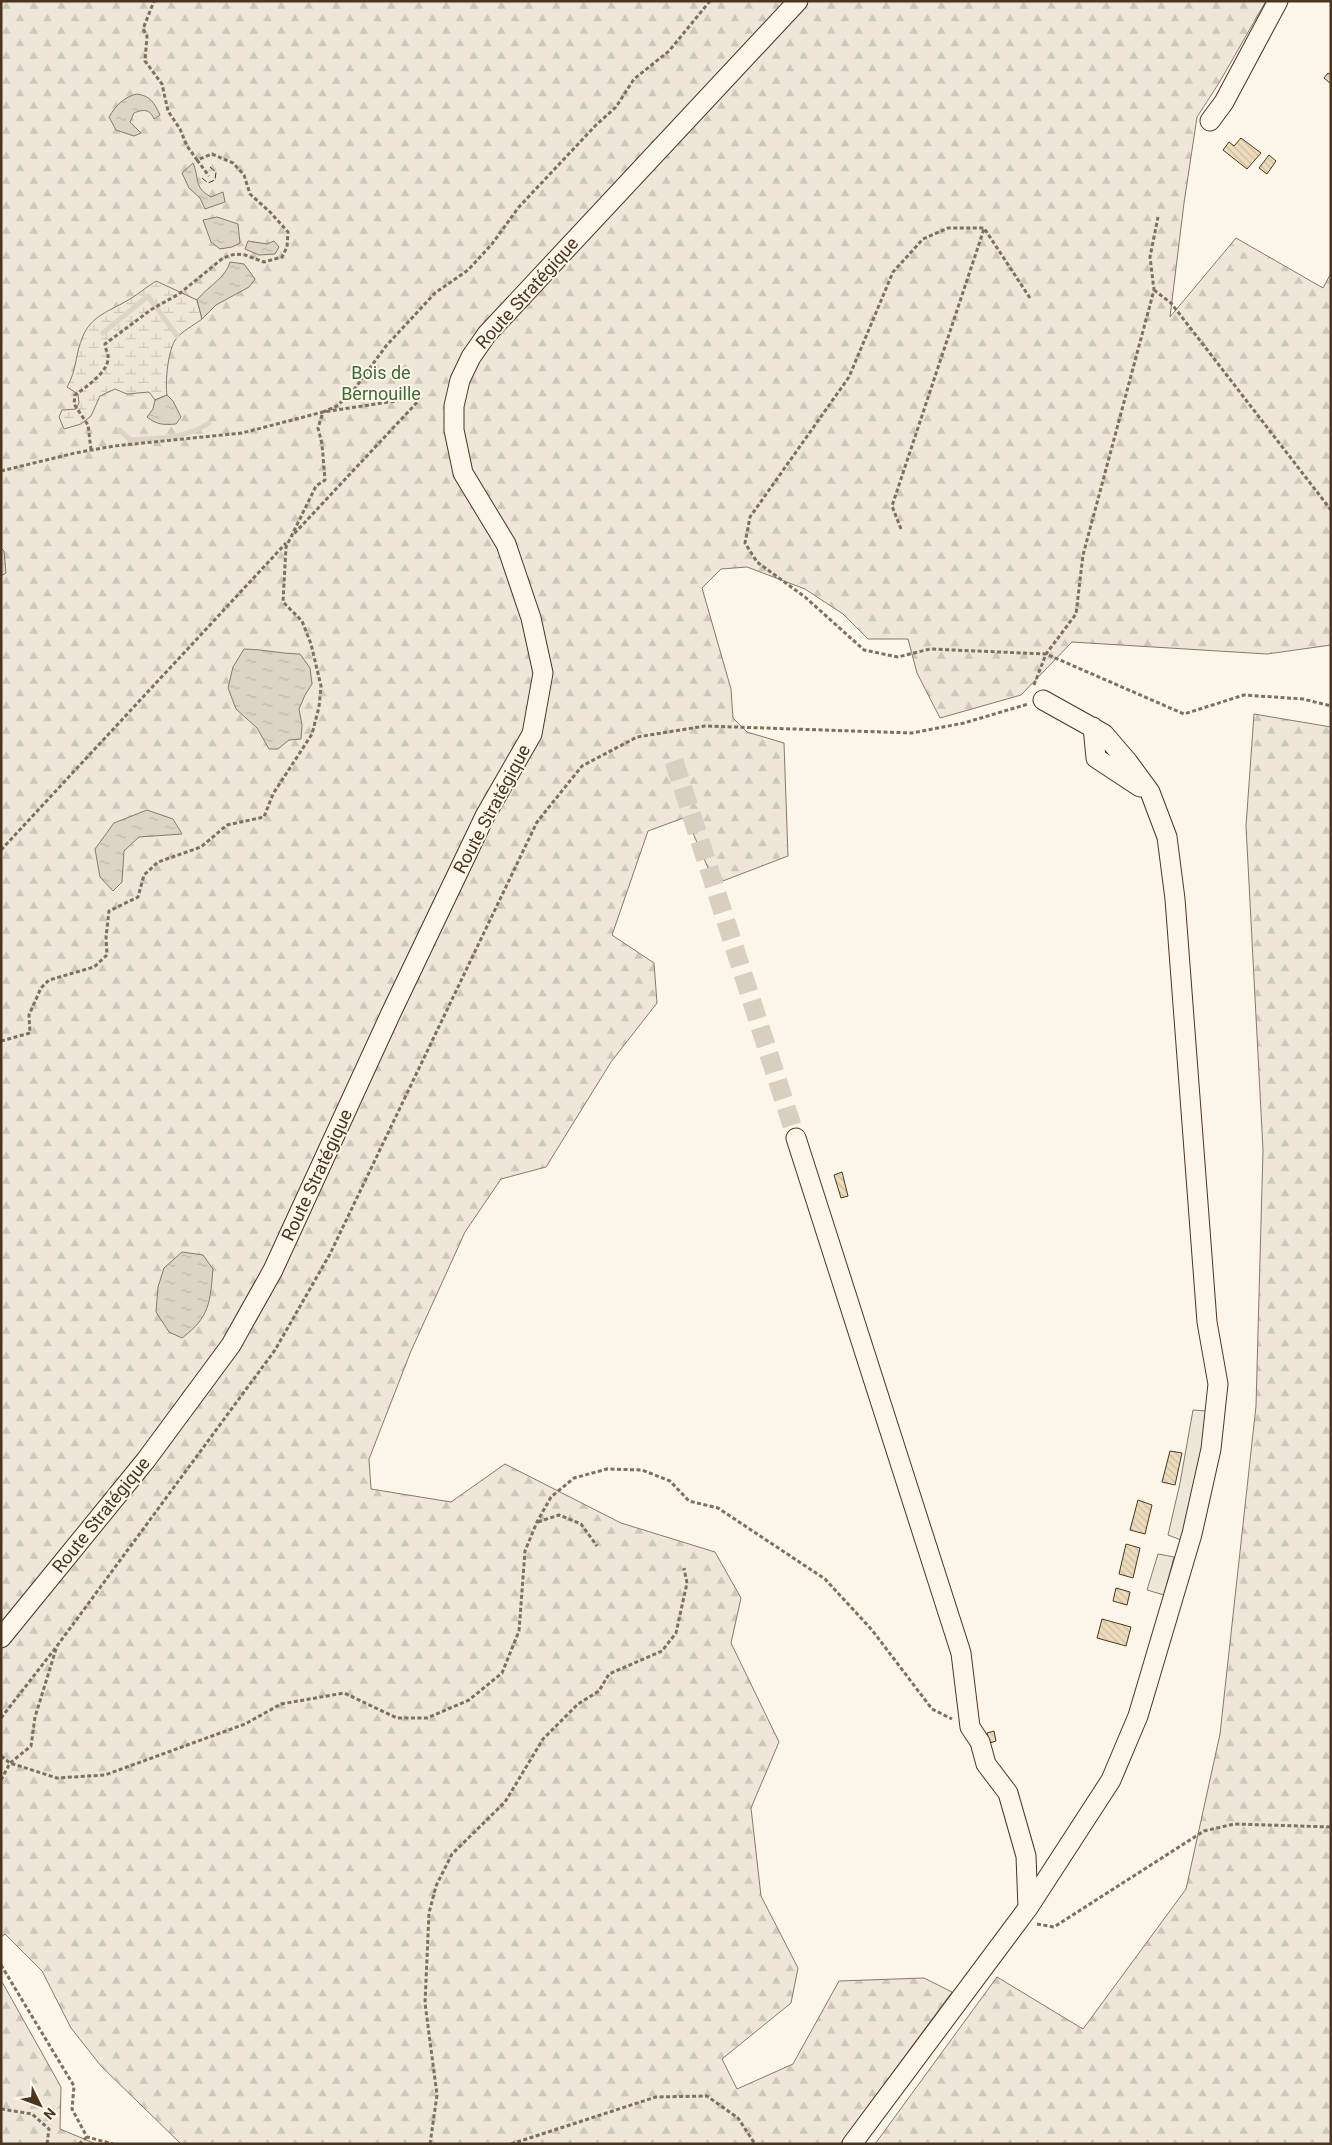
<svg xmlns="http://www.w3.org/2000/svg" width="1332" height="2145" viewBox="0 0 1332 2145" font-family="Roboto,sans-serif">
	<defs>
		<pattern id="forest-firs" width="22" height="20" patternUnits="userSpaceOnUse" patternTransform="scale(1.25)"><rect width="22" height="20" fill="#ede6d9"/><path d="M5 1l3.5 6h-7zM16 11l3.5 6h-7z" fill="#cdc6ba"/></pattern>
		<pattern id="wetland-marsh" width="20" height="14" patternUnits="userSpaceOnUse" patternTransform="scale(1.25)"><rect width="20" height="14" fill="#ede6d9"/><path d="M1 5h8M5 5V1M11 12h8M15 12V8" fill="none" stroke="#cdc6ba"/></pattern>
		<pattern id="water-ripples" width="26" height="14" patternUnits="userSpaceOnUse" patternTransform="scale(1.25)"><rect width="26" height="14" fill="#dcd4c6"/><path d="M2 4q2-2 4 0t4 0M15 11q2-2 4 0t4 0" fill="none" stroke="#beb7aa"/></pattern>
		<pattern id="building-back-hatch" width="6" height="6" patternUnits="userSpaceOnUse" patternTransform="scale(1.25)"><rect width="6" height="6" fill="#ecdcbc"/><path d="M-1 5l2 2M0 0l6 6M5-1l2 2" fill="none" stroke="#ccbda1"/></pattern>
	</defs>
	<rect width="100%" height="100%" fill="#fbf6e9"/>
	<path fill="url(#forest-firs)" stroke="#887966" d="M1 1H1266L1219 83 1197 117 1184 203 1170 317 1236 238 1323 288 1331 273V645L1267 654 1072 642 1021 695 940 718 917 673 908 639H868L843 614 805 589 747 567 721 569 702 588 731 689 733 718 747 732 784 743 788 856 715 884 686 817 648 831 612 935 654 963 657 1003 611 1062 546 1167 501 1179 465 1232 411 1351 369 1459 371 1489 451 1502 505 1464 621 1523 715 1552 741 1598 731 1643 779 1742 751 1808 761 1896 798 1968 791 2003 722 2059 737 2089 793 2064 839 1981 924 1978 952 1992 840 2144H181L101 2066 71 2028 42 1971 5 1934 1 1937Z
		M1254 714 1331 727V2144H875L997 1977 1083 2029 1186 1889 1220 1734 1256 1406 1263 1150 1246 826Z
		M1 1980 61 2087 60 2129 96 2144H1Z"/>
	<path fill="url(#wetland-marsh)" stroke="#887966" d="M156 281 197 300 202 319C194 325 181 332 176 339 168 349 165 382 167 395L155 400 149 392 127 394 115 389 100 396 91 416 81 424 64 429 59 417 62 410 76 409 79 403 78 394 67 387C77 370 75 354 83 336 91 317 107 312 123 303 135 297 145 288 156 281Z"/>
	<path fill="#ede7d9" stroke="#887966" d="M1193 1410 1208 1411 1198 1478 1181 1540 1168 1535 1180 1483Z
		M1158 1554 1174 1557 1164 1595 1147 1590Z"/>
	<path fill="url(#water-ripples)" stroke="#887966" d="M137 94C151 96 154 103 160 115L154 119C150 109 143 109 134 113L130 122 141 133 134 136 116 130 109 117C116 105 124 97 137 94Z
		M193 163C200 179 193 187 211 197L223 192 225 202 205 209 200 198 189 188 182 173Z
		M217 217 238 224 240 243 232 247 220 249 211 242 203 220Z
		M248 241 267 244 274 241 279 247 275 254 259 255 245 249Z
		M230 262 244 264 255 279 249 287 216 305 202 319 197 300C208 286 226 278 230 262Z
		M167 395 173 401 181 417 176 424C164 425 157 425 147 417L153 409 155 400Z
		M1 548 4 551 6 573 1 576Z
		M244 649C263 649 281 654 300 654L310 668 312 684 305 695 299 709 302 725 301 739 289 740 278 749H269L257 728 236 709 228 688 233 667Z
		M147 810 173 819 182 834 139 837 124 851 122 882 113 891 100 877 95 849 114 823Z
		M182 1252 203 1255 213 1269C210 1302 210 1317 182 1338L169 1332 156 1312 158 1287 164 1268Z"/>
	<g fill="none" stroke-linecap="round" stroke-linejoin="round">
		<path stroke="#dcd4c6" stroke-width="5" d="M103 333 148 296 177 336
			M120 430 130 440C158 438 186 439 209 423"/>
	</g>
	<path fill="url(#building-back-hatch)" stroke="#4a3520" d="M1328 73 1331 75V84L1324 78Z
		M1241 138 1261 153 1247 169 1223 150 1229 142 1234 146Z
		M1269 155 1276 161 1267 174 1259 168Z
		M842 1172 848 1196 841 1198 834 1175Z
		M1170 1451 1182 1453 1175 1485 1162 1482Z
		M1138 1500 1152 1505 1145 1534 1130 1530Z
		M1126 1544 1140 1548 1133 1578 1119 1574Z
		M1116 1588 1130 1592 1127 1605 1113 1601Z
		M1102 1619 1131 1627 1126 1646 1097 1638Z
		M994 1731 996 1741 990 1743 987 1733Z"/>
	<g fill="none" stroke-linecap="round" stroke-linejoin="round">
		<path stroke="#d8cfc1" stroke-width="19" stroke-dasharray="19 9" stroke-linecap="butt" d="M674 761 796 1138"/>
		<defs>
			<path id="minor" d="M1210 121 1224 102 1278 1
				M1093 727 1096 758 1140 787
				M796 1138 961 1653 970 1727 980 1742 986 1764 1008 1793 1026 1856 1028 1908
				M1 1638 146 1460 231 1345 273 1270 391 1013 485 816 532 734 543 673 531 618 506 544 463 473 454 430V406L460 380 471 357 487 334 798 1
				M852 2144 1028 1908 1111 1780 1138 1716 1192 1534 1211 1449 1218 1384 1207 1322 1175 899 1167 837 1150 792 1128 762 1104 734 1043 700"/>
		</defs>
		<use href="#minor" stroke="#4a3520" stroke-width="21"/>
		<path stroke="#7f6f5c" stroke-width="3" stroke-dasharray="4 2.5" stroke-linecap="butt" d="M197 160 209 176
			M1154 290 1171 303 1331 510
			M1030 298 984 228H948L923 239 893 272 849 377 750 517 745 543 757 562 805 597 864 650 898 657 930 649 1046 654 1184 714 1244 695 1303 699 1331 706
			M91 450 88 425 74 404 75 395C86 387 110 371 108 356 108 352 105 349 105 344L152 309 179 294 223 258 235 254 245 255 264 262 282 257 287 247 288 232 270 212 250 194 244 175 233 163 212 154 197 160 187 146 180 129 168 111 162 84 145 61 147 36 143 29 154 1
			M1 471 75 453 114 446 242 433 323 412 422 397 292 536
			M901 529 892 506 984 229
			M1034 685 1046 654 1076 614 1083 555 1154 290 1150 257 1158 217
			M1 850 286 543
			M1 1041 30 1033 29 1015 41 988 49 980 94 967 107 955 106 937 109 911 138 897 144 875 158 862 201 847 227 825 264 817 273 794 312 734 319 707 321 686 311 644 302 621 283 602 286 547 316 486 325 480 322 444 318 428 323 412 337 406 353 391 386 346 435 293 468 270 492 244 518 208 595 126 616 107 634 79 669 51 710 1
			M538 1522 559 1515 581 1524 597 1546
			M1 1718 57 1646 275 1350 330 1254 537 822 582 766 637 737 705 726 912 733 964 723 1028 704
			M1 1756 10 1763 57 1778 105 1775 245 1724 281 1704 344 1693 397 1718H427L469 1700 502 1673 519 1631 525 1551 537 1522 551 1497 574 1478 607 1469 642 1470 670 1481 689 1501 718 1508 825 1579 872 1630 932 1709 952 1719
			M1 1780 10 1763 31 1746 35 1717 56 1649
			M1037 1924 1054 1927 1204 1831 1234 1824 1331 1827
			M1 1965 74 2086 72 2109 87 2137 113 2144
			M1 2109 32 2114 49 2129 47 2144
			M79 2144 87 2137
			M430 2144 437 2095 425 2003 429 1913 436 1886 452 1854 505 1802 543 1739 578 1704 599 1691 609 1674 662 1651 676 1633 687 1583 684 1568
			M511 2144 656 2097 707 2096 738 2118 755 2144"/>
		<use href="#minor" stroke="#fbf6e9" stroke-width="19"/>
		<path stroke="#4a3520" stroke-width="1" stroke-dasharray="6 2.5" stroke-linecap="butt" d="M202 178 208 183 215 180 216 172 210 167"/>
	</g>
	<g text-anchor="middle" stroke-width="4" stroke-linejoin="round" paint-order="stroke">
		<g font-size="18" fill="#4a3520" stroke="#fbf6e9">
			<text transform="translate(527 293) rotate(-48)" y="6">Route Stratégique</text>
			<text transform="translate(492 809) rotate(-62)" y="6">Route Stratégique</text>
			<text transform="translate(317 1175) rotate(-65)" y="6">Route Stratégique</text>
			<text transform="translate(101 1515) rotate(-51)" y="6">Route Stratégique</text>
		</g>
		<g font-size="18" fill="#436837" stroke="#fbf6e9">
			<text x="381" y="379">Bois de<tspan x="381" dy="21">Bernouille</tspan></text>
		</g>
	</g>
	<rect width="1332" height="2145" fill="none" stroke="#4a3520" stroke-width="5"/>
	<g transform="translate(40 2105) rotate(132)" stroke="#fbf6e9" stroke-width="4" paint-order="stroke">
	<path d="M0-4L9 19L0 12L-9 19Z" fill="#4a3520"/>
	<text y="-8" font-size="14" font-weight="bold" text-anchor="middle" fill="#4a3520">N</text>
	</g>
</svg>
